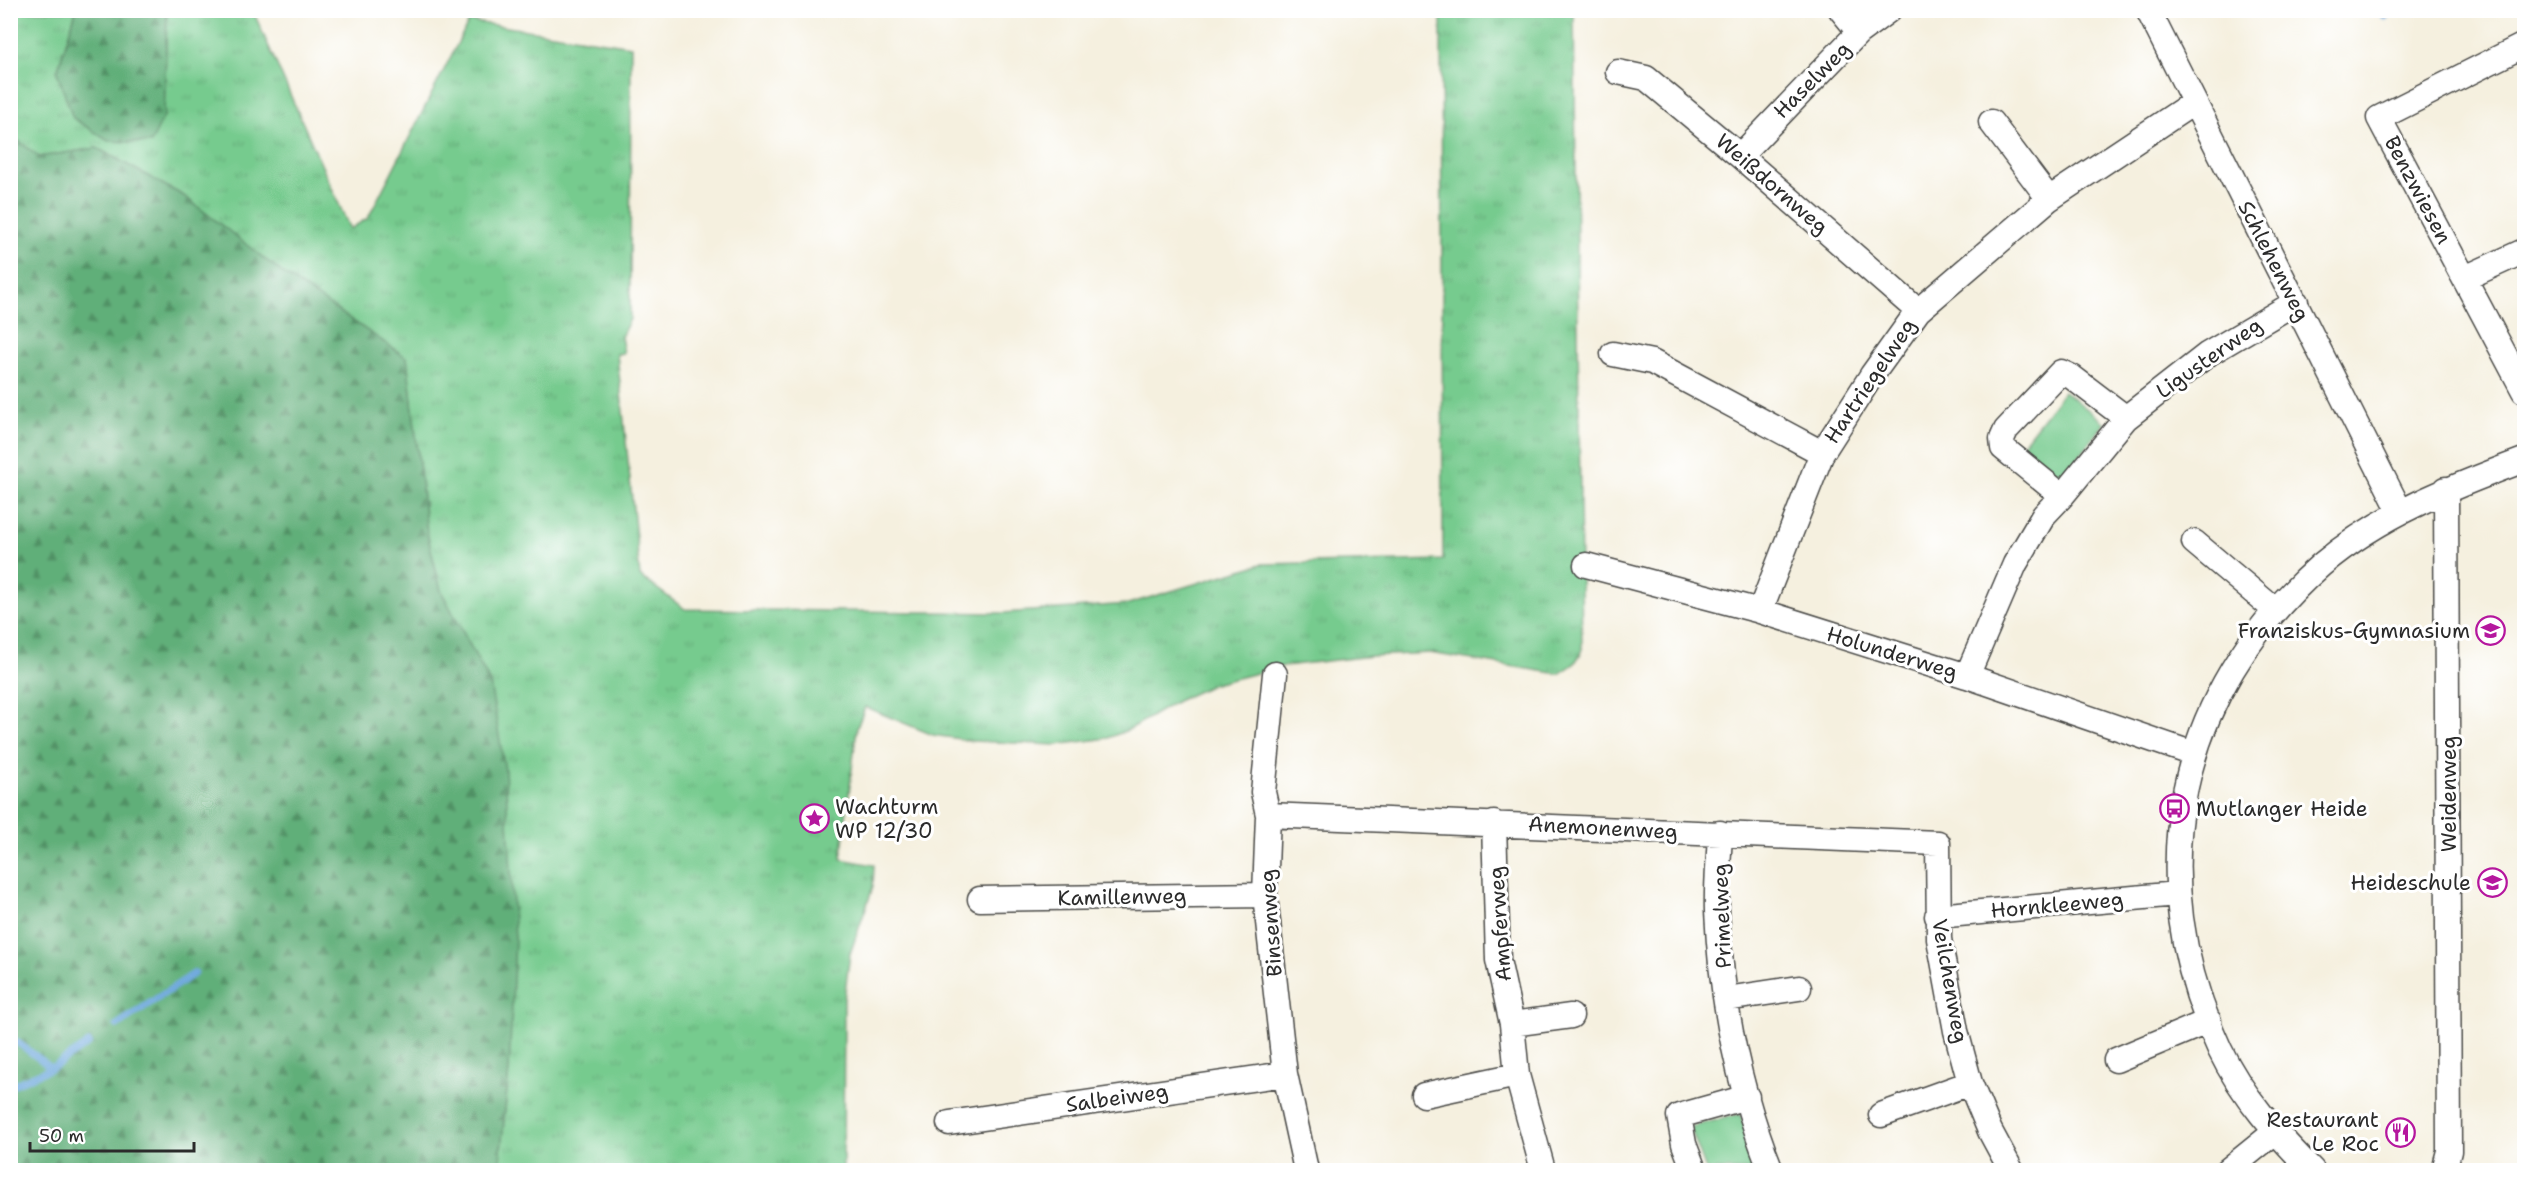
<svg xmlns="http://www.w3.org/2000/svg" width="2535" height="1181" viewBox="0 0 2535 1181" font-family="'Shantell Sans',sans-serif">
	<defs>
		<pattern id="grass-tufts" width="24" height="20" patternUnits="userSpaceOnUse" patternTransform="scale(1.5)"><rect width="24" height="20" fill="#76cb8e"/><path d="M3 7l-1-3M5 7V3M7 7l1-3M15 17l-1-3M17 17v-4M19 17l1-3" fill="none" stroke="#66ae7b"/></pattern>
		<pattern id="forest-firs" width="22" height="20" patternUnits="userSpaceOnUse" patternTransform="scale(1.5)"><rect width="22" height="20" fill="#60af79"/><path d="M5 1l3.5 6h-7zM16 11l3.5 6h-7z" fill="#4f8f63"/></pattern>
	</defs>
	<rect width="100%" height="100%" fill="#fff"/>
	<filter id="ink" filterUnits="userSpaceOnUse"><feTurbulence type="fractalNoise" baseFrequency=".0167" numOctaves="2"/><feDisplacementMap in="SourceGraphic" scale="12" xChannelSelector="R" yChannelSelector="G"/><feConvolveMatrix kernelMatrix="1 2 1 2 8 2 1 2 1" color-interpolation-filters="sRGB"/></filter>
	<filter id="wash" filterUnits="userSpaceOnUse"><feTurbulence type="fractalNoise" baseFrequency=".008" numOctaves="4" result="noise"/><feDisplacementMap in="SourceGraphic" scale="24" xChannelSelector="R" yChannelSelector="G"/><feGaussianBlur stdDeviation="1.35" result="paint"/><feColorMatrix in="noise" values="0 0 0 0 0 0 0 0 0 0 0 0 0 0 0 0 0 1.4 0 .05"/><feComposite in="paint" operator="in"/></filter>
	<g filter="url(#wash)">
		<rect width="100%" height="100%" fill="#f5f0df"/>
		<path fill="url(#grass-tufts)" stroke="#507b5c" stroke-width="1.5" d="M10 11H76L57 72 73 118 164 116 167 11H253L350 229 368 218 469 21 631 46 630 319 621 337 624 353 617 354 640 576 685 609 1003 613 1128 604 1261 564 1443 560 1441 11H1574L1582 652 1574 664 1559 674 1430 653 1371 656 1284 666 1214 684 1177 701 1130 729 1108 738 1056 745 973 741 933 735 865 707 857 728 841 859 874 865 873 887 850 954 844 999 843 1170H499L509 1069 490 683 441 591 427 533 407 358 284 274 183 196 97 148 39 157 11 135Z"/>
		<path fill="url(#forest-firs)" stroke="#466d52" stroke-width="1.5" d="M76 11H167L164 116 151 143 108 141 73 118 57 72Z
			M11 135 39 157 97 148 184 196 284 274 407 358 427 533 441 591 490 683 505 770 515 939 509 1069 499 1170H11Z"/>
		<path fill="#76cb8e" stroke="#507b5c" stroke-width="1.5" d="M2064 391 2105 423 2063 477 2021 446Z
			M1740 1114 1760 1170H1706L1690 1127Z"/>
		<g fill="none" stroke-linecap="round" stroke-linejoin="round">
			<path stroke="#6ca7dc" stroke-width="7" d="M2380 10 2385 17
				M117 1025 195 973
				M10 1037 52 1068
				M10 1086 52 1068 89 1043"/>
		</g>
	</g>
	<g filter="url(#ink)">
		<g fill="none" stroke-linecap="round" stroke-linejoin="round">
			<defs>
				<path id="minor" d="M1841 10 1859 32
					M2148 10 2400 511
					M2524 45 2379 118 2524 391
					M1618 72 1646 78 1740 156 1918 311
					M1991 122 2049 199
					M1740 156 1859 32 1889 10
					M2465 278 2524 251
					M1613 354 1652 362 1822 453
					M2062 496 2003 448 2002 439 2006 430 2061 372 2072 377 2126 418
					M2194 542 2275 610
					M1586 565 1760 611 1967 676 2194 754
					M1760 611 1822 453 1872 375 1918 311 2049 199 2193 103
					M1275 674 1263 792 1268 815 1265 895 1285 1074 1306 1170
					M1967 676 2015 564 2044 515 2062 496 2126 418 2208 354 2296 302
					M1268 815 1938 843 1939 939 1956 1031 1970 1083 1990 1131 2011 1170
					M1494 823 1498 960 1512 1024 1517 1075 1543 1170
					M1720 833C1719 859 1716 886 1717 911 1721 999 1738 1088 1771 1170
					M980 899 1265 895
					M1937 916 2177 894
					M1726 999 1799 988
					M1512 1024 1571 1016
					M2116 1060 2209 1021
					M1424 1095 1517 1075
					M1881 1115 1970 1083
					M949 1123 1285 1074
					M1694 1170 1684 1144 1679 1116 1747 1097
					M2228 1170 2275 1132
					M2312 1170C2277 1135 2242 1096 2220 1050 2139 875 2175 693 2321 565 2381 514 2452 487 2524 460
					M2444 1170 2449 1151 2446 489"/>
			</defs>
			<use href="#minor" stroke="#494946" stroke-width="27"/>
			<use href="#minor" stroke="#fff" stroke-width="24"/>
		</g>
	</g>
	<defs>
		<symbol id="school-ring" viewBox="-11 -11 22 22"><circle r="9.5" fill="#fff" stroke="#b5179e" stroke-width="1.5"/><path d="M0-5L7-2L0 1L-7-2ZM-4 1L0 2.5L4 1V4Q0 6-4 4Z" fill="#b5179e"/></symbol>
		<symbol id="bus-ring" viewBox="-11 -11 22 22"><circle r="9.5" fill="#fff" stroke="#b5179e" stroke-width="1.5"/><path d="M-5-6H5V4H4V6H2V4H-2V6H-4V4H-5ZM-3.5-4V0h7V-4ZM-3.5 1.2v1.5H-2V1.2ZM2 1.2v1.5H3.5V1.2Z" fill="#b5179e"/></symbol>
		<symbol id="sight-ring" viewBox="-11 -11 22 22"><circle r="9.5" fill="#fff" stroke="#b5179e" stroke-width="1.5"/><path d="M0-6L1.8-2.2L6-1.7L2.9 1.2L3.7 5.4L0 3.3L-3.7 5.4L-2.9 1.2L-6-1.7L-1.8-2.2Z" fill="#b5179e"/></symbol>
		<symbol id="restaurant-ring" viewBox="-11 -11 22 22"><circle r="9.5" fill="#fff" stroke="#b5179e" stroke-width="1.5"/><path d="M-5-6h1v4h1v-4h1v4h1v-4h1v5L-1.5 .5V6h-2V.5L-5-1ZM5-6V6H3V1.5H1.5Q1.5-4 5-6Z" fill="#b5179e"/></symbol>
	</defs>
	<g fill-rule="evenodd">
		<use href="#school-ring" x="2474" y="614" width="33" height="33"/>
		<use href="#bus-ring" x="2158" y="792" width="33" height="33"/>
		<use href="#sight-ring" x="798" y="802" width="33" height="33"/>
		<use href="#school-ring" x="2476" y="866" width="33" height="33"/>
		<use href="#restaurant-ring" x="2384" y="1116" width="33" height="33"/>
	</g>
	<g text-anchor="middle" stroke-width="6" stroke-linejoin="round" paint-order="stroke">
		<g font-size="21" fill="#2b2b2b" stroke="#fff">
			<text transform="translate(1812 80) rotate(-45)" y="7">Haselweg</text>
			<text transform="translate(1772 184) rotate(41)" y="7">Weißdornweg</text>
			<text transform="translate(2418 190) rotate(62)" y="7">Benzwiesen</text>
			<text transform="translate(2274 261) rotate(63)" y="7">Schlehenweg</text>
			<text transform="translate(2209 358) rotate(-35)" y="7">Ligusterweg</text>
			<text transform="translate(1870 381) rotate(-56)" y="7">Hartriegelweg</text>
			<text transform="translate(1892 653) rotate(17)" y="7">Holunderweg</text>
			<text transform="translate(2449 794) rotate(-90)" y="7">Weidenweg</text>
			<text transform="translate(1603 828) rotate(3)" y="7">Anemonenweg</text>
			<text transform="translate(1122 897) rotate(-1)" y="7">Kamillenweg</text>
			<text transform="translate(2057 905) rotate(-5)" y="7">Hornkleeweg</text>
			<text transform="translate(1722 916) rotate(-92)" y="7">Primelweg</text>
			<text transform="translate(1271 923) rotate(-94)" y="7">Binsenweg</text>
			<text transform="translate(1500 924) rotate(-94)" y="7">Ampferweg</text>
			<text transform="translate(1950 981) rotate(80)" y="7">Veilchenweg</text>
			<text transform="translate(1117 1098) rotate(-8)" y="7">Salbeiweg</text>
		</g>
		<g font-size="21" fill="#2b2b2b" stroke="#fff" text-anchor="end">
			<text x="2470" y="638">Franziskus-Gymnasium</text>
			<text x="835" y="814" text-anchor="start">Wachturm<tspan x="835" dy="24">WP 12/30</tspan></text>
			<text x="2196" y="816" text-anchor="start">Mutlanger Heide</text>
			<text x="2471" y="890">Heideschule</text>
			<text x="2379" y="1127">Restaurant<tspan x="2379" dy="24">Le Roc</tspan></text>
		</g>
	</g>
	<rect width="2535" height="1181" fill="none" stroke="#fff" stroke-width="36"/>
	<path d="M30 1142v9h164v-9" fill="none" stroke="#2b2b2b" stroke-width="3"/>
	<text x="39" y="1142" font-size="18" fill="#2b2b2b" stroke="#ffffff" stroke-width="4.5" paint-order="stroke">50 m</text>
</svg>
